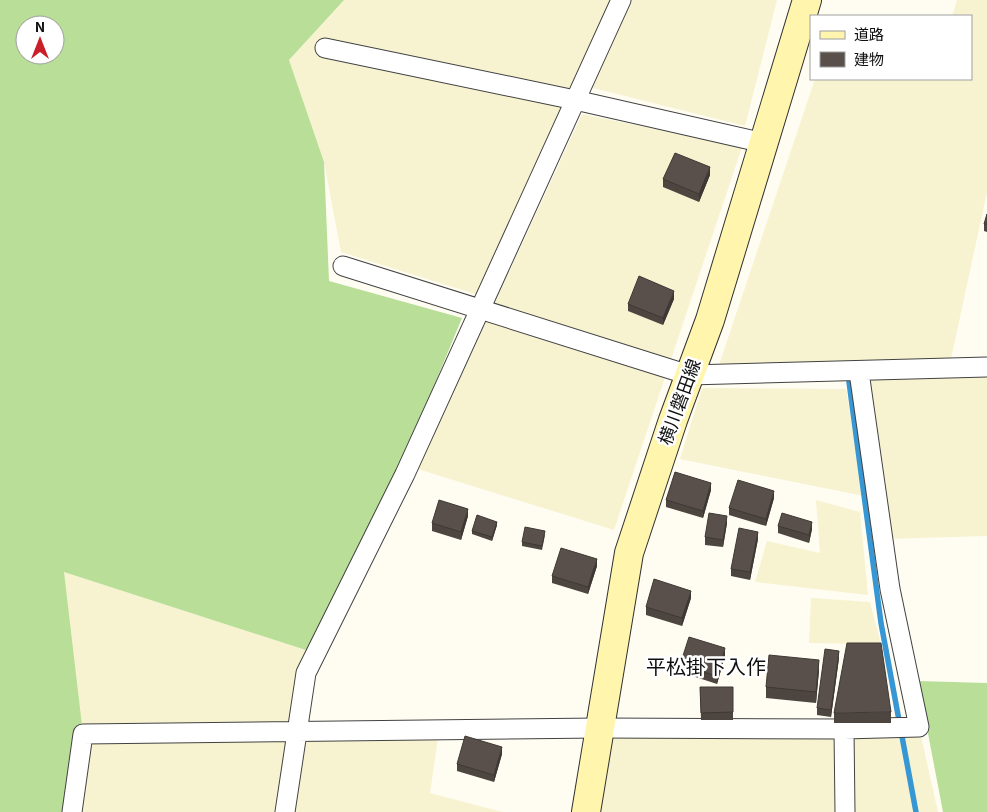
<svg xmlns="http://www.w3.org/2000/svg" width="987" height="812" viewBox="0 0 987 812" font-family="Georgia,'Noto Sans JP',serif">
	<rect width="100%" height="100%" fill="#fffcf2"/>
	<path fill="#f7f3d0" d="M344 0H777L745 126 573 83 478 295 341 252 324 162 289 60Z
		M957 0H987V192L949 368 987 367V536L883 539 865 371 716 374 815 79H971V16H952Z
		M582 114 742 147 614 530 418 469Z
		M702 388 846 389 864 496 680 459Z
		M816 500 860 512 868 595 755 582 767 541 820 553Z
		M64 572 312 652 296 733 439 731 430 793 502 812H72Z
		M811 598 870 602 881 644 809 643Z
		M919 727 938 812H590L599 728Z"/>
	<path fill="#b8de97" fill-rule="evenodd" d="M0 0H344L289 60 324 162 329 281 462 318 364 555 312 652 64 572 83 734 72 812H0ZM25 25H55V55H25Z
		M918 681 987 683V812H943Z"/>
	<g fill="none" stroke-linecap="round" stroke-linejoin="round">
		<path stroke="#3697d4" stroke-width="5.5" d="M849 382 881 623 916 812"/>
		<defs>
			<path id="street" d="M325 48 575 100 764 143
				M343 266 689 375 987 367
				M844 729 845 812
				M72 812 83 734 599 728 844 729 919 727 890 589 859 372
				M285 812 306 673 405 474 621 0"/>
			<path id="secondary" d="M586 812 629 553 673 420 710 320 807 0"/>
		</defs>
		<use href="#street" stroke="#424242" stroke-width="21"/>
		<use href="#secondary" stroke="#313131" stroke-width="30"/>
		<use href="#street" stroke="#fff" stroke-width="19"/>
		<use href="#secondary" stroke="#fff5ad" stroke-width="28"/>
	</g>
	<path fill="#4d4540" d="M710 175 699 202 663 187V179Z
		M987 214V232L984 231V224Z
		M674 299 663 325 628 311V304Z
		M711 490 703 518 666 507V500Z
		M774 498 766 526 729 515V508Z
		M468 516 461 540 432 531V523Z
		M727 523 723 547 705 545V537Z
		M497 525 492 541 472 534V531Z
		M778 526 812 529 809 543 778 533Z
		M545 535 542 550 522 546V542Z
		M758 539 750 580 731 576V569Z
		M597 566 588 594 552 583V576Z
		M691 598 682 626 646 615V607Z
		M725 656 717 684 680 672V665Z
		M839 658 831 717 817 715V708Z
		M819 670 816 703 766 698V687Z
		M700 687 733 712V720H701Z
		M891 712V723H834V713Z
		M502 754 494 782 457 771V764Z"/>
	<path fill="#3e3834" d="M710 167V175L699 202V194Z
		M674 291V299L663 325V318Z
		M711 483V490L703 518V511Z
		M774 491V498L766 526V519Z
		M468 509V516L461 540V532Z
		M727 516V523L723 547V540Z
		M497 522V525L492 541V537Z
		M812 522V529L809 543V535Z
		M758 532V539L750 580V572Z
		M597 559V566L588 594V587Z
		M691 591V598L682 626V618Z
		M725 648V656L717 684V676Z
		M839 651V658L831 717V710Z
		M819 660V670L816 703V692Z
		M502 747V754L494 782V775Z"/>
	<path fill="#59504b" stroke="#3e3834" d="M675 153 710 167 699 194 663 179Z
		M987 214V224H984Z
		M639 276 674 291 663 318 628 304Z
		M675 472 711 483 703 511 666 500Z
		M738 480 774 491 766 519 729 508Z
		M439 500 468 509 461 532 432 523Z
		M709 513 727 516 723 540 705 537Z
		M782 513 812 522 809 535 778 526Z
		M477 515 497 522 492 537 472 531Z
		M525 527 545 531 542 546 522 542Z
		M739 528 758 532 750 572 731 569Z
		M561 548 597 559 588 587 552 576Z
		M654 579 691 591 682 618 646 607Z
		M689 637 725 648 717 676 680 665Z
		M847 643H881L891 712 834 713Z
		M825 649 839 651 831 710 817 708Z
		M769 655 819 660 816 692 766 687Z
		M700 687H733V712L701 713Z
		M465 736 502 747 494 775 457 764Z"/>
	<g text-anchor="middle" stroke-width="5" stroke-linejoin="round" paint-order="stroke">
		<g font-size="18" fill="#0f0f0f" stroke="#fff">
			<text transform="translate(680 402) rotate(-70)" y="6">横川磐田線</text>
		</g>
		<g font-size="20" fill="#0f0f0f" stroke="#fff">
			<text x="706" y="674">平松掛下入作</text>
		</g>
	</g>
	<rect x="810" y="15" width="162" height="65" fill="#ffffff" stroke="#9f9f9f"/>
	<rect x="820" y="31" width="25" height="8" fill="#fff5ad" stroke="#9f9f9f"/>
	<text x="854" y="40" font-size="15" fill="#0f0f0f">道路</text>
	<rect x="820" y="52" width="25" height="15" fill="#59504b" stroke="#9f9f9f"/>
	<text x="854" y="65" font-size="15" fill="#0f0f0f">建物</text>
	<g transform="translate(40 40)"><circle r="24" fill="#ffffff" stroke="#9f9f9f"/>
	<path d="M0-4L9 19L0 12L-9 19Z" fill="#c81f29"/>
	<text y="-8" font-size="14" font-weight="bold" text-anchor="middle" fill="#0f0f0f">N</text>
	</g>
</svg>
